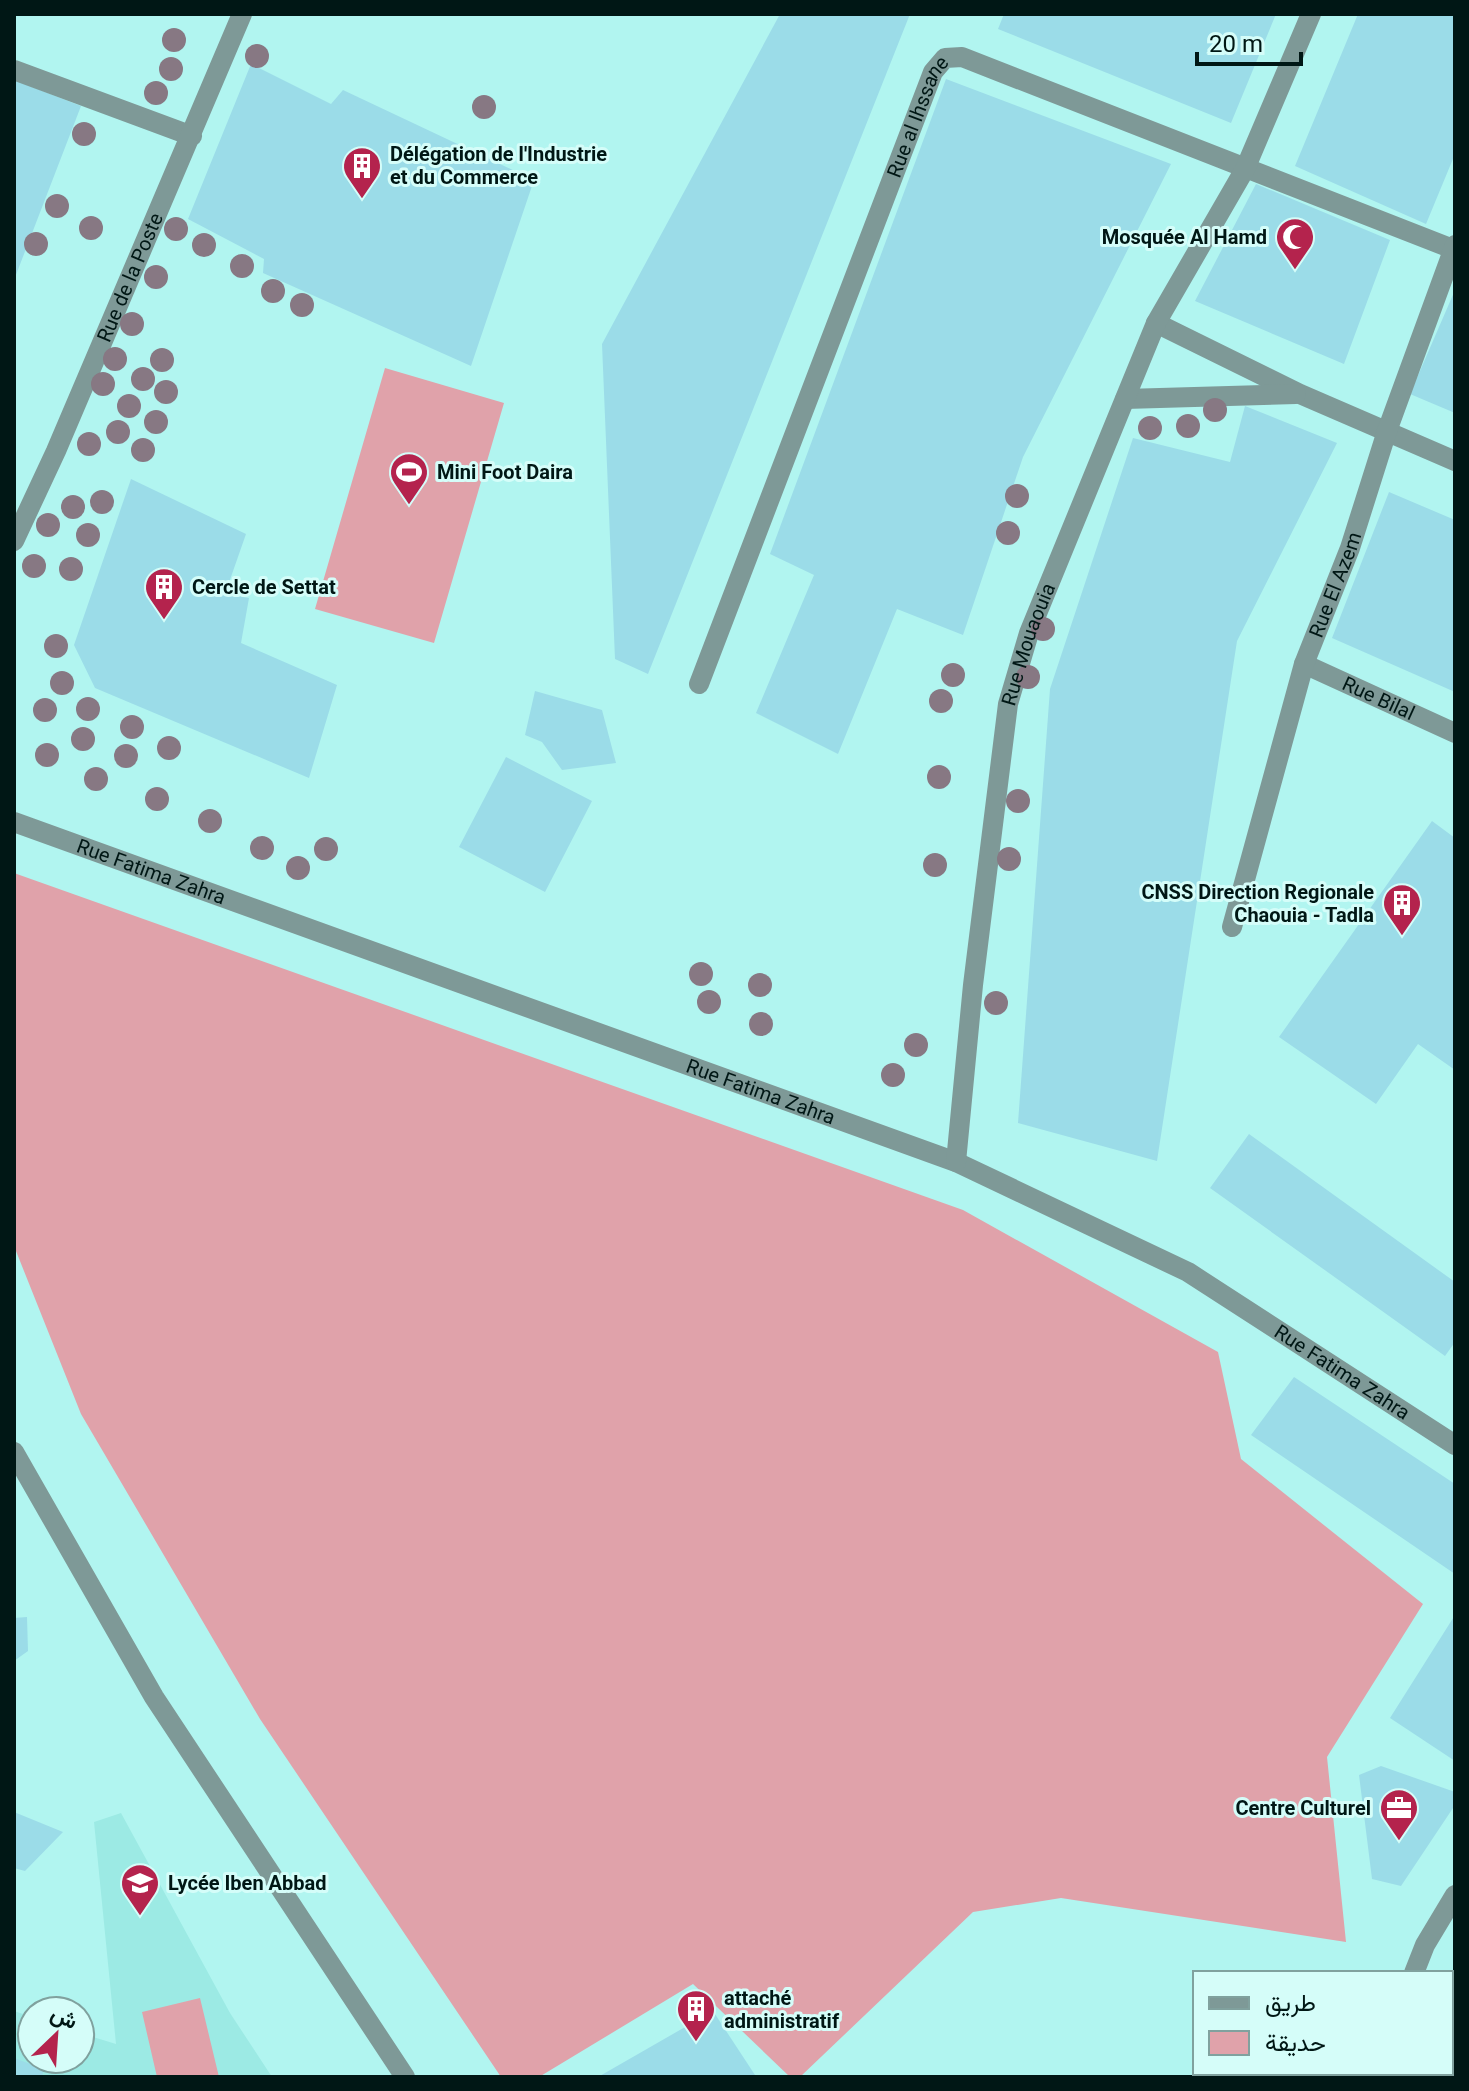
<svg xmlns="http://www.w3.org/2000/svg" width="1469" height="2091" viewBox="0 0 1469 2091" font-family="Roboto,Vazirmatn,sans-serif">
	<rect width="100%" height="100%" fill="#b1f5f0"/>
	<path fill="#9ceae4" d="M121 1813 230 2013 272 2077H14V2011L32 2017V2059H80V2033L116 2044 94 1822Z"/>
	<path fill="#e0a2aa" d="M385 368 504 403 434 643 315 609Z
		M14 873 963 1210 1218 1352 1241 1459 1423 1604 1327 1757 1346 1942 1061 1898 973 1912 800 2077H790L693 1984 539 2077H501L260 1719 81 1414 14 1246Z
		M200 1998 219 2077H157L142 2012Z"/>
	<path fill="#9bdce8" d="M780 14H910L648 674 615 659 602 344Z
		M1004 14H1276L1231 123 998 29Z
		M1358 14H1455V154L1426 224 1295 166Z
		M251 64 331 104 343 90 534 180 471 366 263 273 264 259 188 219Z
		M946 79 1171 164 1023 457 963 635 897 609 838 754 756 713 814 575 770 554Z
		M14 80 81 106 14 280Z
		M1256 184 1390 240 1344 364 1195 301Z
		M1455 290V413L1410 394Z
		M1245 406 1337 443 1237 641 1157 1161 1018 1123 1050 689 1133 438 1230 462Z
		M131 479 246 534 225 594 249 598 241 643 337 685 309 778 95 688 74 645Z
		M1389 492 1455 520V692L1332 638Z
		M535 691 602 710 616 763 562 770 542 742 525 735Z
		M506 757 592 801 545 892 459 847Z
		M1432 821 1455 838V1070L1418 1044 1376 1104 1279 1037Z
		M1249 1134 1455 1282V1342L1445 1356 1210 1188Z
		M1294 1377 1455 1484V1574L1251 1435Z
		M1455 1615V1761L1390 1718Z
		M27 1617 28 1651 14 1661V1618Z
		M1381 1766 1455 1792V1805L1401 1886 1372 1879 1359 1775Z
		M14 1812 63 1832 25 1871 14 1868Z
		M1453 1981H1455V2077H1443V2073H1451Z
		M713 2011 755 2075 753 2077H598Z
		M14 2058 44 2069 42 2077H14Z
		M1209 2073H1332L1335 2077H1208Z"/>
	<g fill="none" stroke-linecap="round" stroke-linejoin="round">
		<g stroke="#7e9997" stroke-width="20">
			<path d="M14 70 192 136"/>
			<path d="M1156 323 1300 394 1455 461"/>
			<path d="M1125 399 1296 394"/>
			<path id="s1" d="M14 541 56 451 242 14"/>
			<path id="s2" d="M1304 664 1455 733"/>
			<path id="s3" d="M699 684 933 72 945 58 962 57 1453 249"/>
			<path id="s4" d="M14 822 956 1162 1188 1272 1455 1445"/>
			<path id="s5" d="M1232 927 1304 664 1350 548 1387 431 1455 245"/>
			<path id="s6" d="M956 1162 973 985 1008 704 1029 633 1156 323 1245 169 1311 14"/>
			<path d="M14 1452 154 1697 405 2077"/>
			<path d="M1414 1973 1425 1945 1455 1895"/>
			<path d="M1387 2077 1388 2073"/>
		</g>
	</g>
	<g fill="#877883">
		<circle cx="174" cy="40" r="12"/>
		<circle cx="257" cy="56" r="12"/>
		<circle cx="171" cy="69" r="12"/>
		<circle cx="156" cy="93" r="12"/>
		<circle cx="484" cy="107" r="12"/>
		<circle cx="84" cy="134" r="12"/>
		<circle cx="57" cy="206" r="12"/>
		<circle cx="91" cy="228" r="12"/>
		<circle cx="176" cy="229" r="12"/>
		<circle cx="36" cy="244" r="12"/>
		<circle cx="204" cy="245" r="12"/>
		<circle cx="242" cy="266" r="12"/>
		<circle cx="156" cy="277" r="12"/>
		<circle cx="273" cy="291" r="12"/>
		<circle cx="302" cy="305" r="12"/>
		<circle cx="132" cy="324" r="12"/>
		<circle cx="115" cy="359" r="12"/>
		<circle cx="162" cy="360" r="12"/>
		<circle cx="143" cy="379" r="12"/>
		<circle cx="103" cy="384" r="12"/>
		<circle cx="166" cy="392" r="12"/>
		<circle cx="129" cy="406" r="12"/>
		<circle cx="1215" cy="410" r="12"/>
		<circle cx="156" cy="422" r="12"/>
		<circle cx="1188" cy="426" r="12"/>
		<circle cx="1150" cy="428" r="12"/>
		<circle cx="118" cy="432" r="12"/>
		<circle cx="89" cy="444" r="12"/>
		<circle cx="143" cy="450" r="12"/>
		<circle cx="1017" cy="496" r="12"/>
		<circle cx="102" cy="502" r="12"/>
		<circle cx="73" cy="507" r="12"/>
		<circle cx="48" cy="525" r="12"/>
		<circle cx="1008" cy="533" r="12"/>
		<circle cx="88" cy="535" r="12"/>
		<circle cx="34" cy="566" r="12"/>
		<circle cx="71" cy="569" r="12"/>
		<circle cx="1043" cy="629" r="12"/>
		<circle cx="56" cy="646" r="12"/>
		<circle cx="953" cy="675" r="12"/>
		<circle cx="1028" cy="677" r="12"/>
		<circle cx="62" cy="683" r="12"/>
		<circle cx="941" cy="701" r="12"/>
		<circle cx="88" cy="709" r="12"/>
		<circle cx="45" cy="710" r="12"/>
		<circle cx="132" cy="727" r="12"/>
		<circle cx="83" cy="739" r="12"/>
		<circle cx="169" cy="748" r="12"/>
		<circle cx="47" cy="755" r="12"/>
		<circle cx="126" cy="756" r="12"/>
		<circle cx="939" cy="777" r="12"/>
		<circle cx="96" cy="779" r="12"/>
		<circle cx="157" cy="799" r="12"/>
		<circle cx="1018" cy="801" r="12"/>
		<circle cx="210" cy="821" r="12"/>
		<circle cx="262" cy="848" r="12"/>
		<circle cx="326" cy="849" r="12"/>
		<circle cx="1009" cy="859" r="12"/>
		<circle cx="935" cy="865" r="12"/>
		<circle cx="298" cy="868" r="12"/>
		<circle cx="701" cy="974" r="12"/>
		<circle cx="760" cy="985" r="12"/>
		<circle cx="709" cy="1002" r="12"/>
		<circle cx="996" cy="1003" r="12"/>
		<circle cx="761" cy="1024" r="12"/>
		<circle cx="916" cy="1045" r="12"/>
		<circle cx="893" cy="1075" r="12"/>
	</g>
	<defs>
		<symbol id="building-pin" viewBox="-11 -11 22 30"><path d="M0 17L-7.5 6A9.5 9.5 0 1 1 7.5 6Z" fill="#b4234d" stroke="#d5fdf9"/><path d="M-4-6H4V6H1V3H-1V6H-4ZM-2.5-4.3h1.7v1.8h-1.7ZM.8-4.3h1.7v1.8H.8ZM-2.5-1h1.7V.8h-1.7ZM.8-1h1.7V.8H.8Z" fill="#fff"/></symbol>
		<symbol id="mosque-pin" viewBox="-11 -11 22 30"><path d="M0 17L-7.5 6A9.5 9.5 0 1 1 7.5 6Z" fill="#b4234d" stroke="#d5fdf9"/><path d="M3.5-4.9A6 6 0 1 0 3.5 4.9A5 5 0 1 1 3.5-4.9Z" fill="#fff"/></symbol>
		<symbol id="stadium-pin" viewBox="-11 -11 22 30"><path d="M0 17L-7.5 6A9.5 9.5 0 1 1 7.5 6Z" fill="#b4234d" stroke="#d5fdf9"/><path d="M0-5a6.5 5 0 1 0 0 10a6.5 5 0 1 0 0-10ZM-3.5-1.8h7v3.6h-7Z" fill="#fff"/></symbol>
		<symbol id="office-pin" viewBox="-11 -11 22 30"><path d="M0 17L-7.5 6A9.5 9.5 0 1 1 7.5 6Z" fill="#b4234d" stroke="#d5fdf9"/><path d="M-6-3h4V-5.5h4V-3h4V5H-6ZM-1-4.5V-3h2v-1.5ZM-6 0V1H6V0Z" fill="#fff"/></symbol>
		<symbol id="school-pin" viewBox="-11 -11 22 30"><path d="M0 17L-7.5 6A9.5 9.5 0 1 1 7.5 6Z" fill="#b4234d" stroke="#d5fdf9"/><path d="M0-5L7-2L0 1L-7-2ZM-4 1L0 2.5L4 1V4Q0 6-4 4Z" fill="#fff"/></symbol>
	</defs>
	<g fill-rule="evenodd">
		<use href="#building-pin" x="340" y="144" width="44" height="60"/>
		<use href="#mosque-pin" x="1273" y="215" width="44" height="60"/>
		<use href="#stadium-pin" x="387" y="450" width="44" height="60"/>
		<use href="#building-pin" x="142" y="565" width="44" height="60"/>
		<use href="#building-pin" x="1380" y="881" width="44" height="60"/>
		<use href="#office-pin" x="1377" y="1786" width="44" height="60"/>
		<use href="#school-pin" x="118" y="1861" width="44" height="60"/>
		<use href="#building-pin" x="674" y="1987" width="44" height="60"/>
	</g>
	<g text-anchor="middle" stroke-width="6" stroke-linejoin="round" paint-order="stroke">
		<g font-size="20" fill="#001715" stroke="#d5fdf9">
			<text dy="7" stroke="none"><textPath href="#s3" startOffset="608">Rue al Ihssane</textPath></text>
			<text dy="7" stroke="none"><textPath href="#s1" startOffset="288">Rue de la Poste</textPath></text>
			<text dy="7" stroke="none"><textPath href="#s5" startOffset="358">Rue El Azem</textPath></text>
			<text dy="7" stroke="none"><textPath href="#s6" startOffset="524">Rue Mouaouia</textPath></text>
			<text dy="7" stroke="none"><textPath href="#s2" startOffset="82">Rue Bilal</textPath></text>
			<text dy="7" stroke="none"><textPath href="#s4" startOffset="146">Rue Fatima Zahra</textPath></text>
			<text dy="7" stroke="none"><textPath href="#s4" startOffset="794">Rue Fatima Zahra</textPath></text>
			<text dy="7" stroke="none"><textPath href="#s4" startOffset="1442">Rue Fatima Zahra</textPath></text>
		</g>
		<g font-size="20" font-weight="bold" fill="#001715" stroke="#d5fdf9" text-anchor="start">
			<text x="390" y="161">Délégation de l'Industrie<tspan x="390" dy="23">et du Commerce</tspan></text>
			<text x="1267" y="244" text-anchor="end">Mosquée Al Hamd</text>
			<text x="437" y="479">Mini Foot Daira</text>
			<text x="192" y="594">Cercle de Settat</text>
			<text x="1374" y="899" text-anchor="end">CNSS Direction Regionale<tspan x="1374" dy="23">Chaouia - Tadla</tspan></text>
			<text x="1371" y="1815" text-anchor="end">Centre Culturel</text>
			<text x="168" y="1890">Lycée Iben Abbad</text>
			<text x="724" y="2005">attaché<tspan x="724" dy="23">administratif</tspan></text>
		</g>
	</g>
	<rect width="1469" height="2091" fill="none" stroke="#001715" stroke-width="32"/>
	<rect x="1193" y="1971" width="260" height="104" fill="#d5fdf9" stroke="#80a19e" stroke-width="2"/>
	<rect x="1209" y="1997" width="40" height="12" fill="#7e9997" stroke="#80a19e" stroke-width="2"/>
	<text x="1265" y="2011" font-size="24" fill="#001715">طريق</text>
	<rect x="1209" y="2031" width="40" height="24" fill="#e0a2aa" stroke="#80a19e" stroke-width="2"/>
	<text x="1265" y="2051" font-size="24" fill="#001715">حديقة</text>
	<g transform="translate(56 2035) rotate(25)"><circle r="38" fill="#d5fdf9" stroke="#80a19e" stroke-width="2"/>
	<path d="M0-6L14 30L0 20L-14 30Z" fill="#b4234d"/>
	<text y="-12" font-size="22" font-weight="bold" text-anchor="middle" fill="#001715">ش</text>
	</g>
	<path d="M1197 52v12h104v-12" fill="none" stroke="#001715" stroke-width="4"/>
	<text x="1209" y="52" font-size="24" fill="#001715" stroke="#d5fdf9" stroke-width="6" paint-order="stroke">20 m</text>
</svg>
